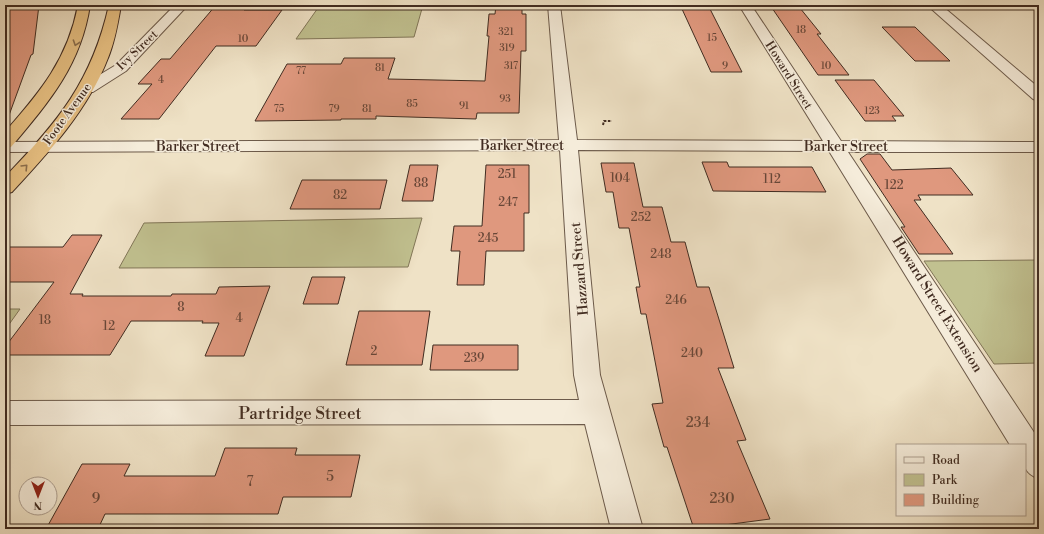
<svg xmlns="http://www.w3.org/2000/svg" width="1044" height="534" viewBox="0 0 1044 534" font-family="'Libre Bodoni',serif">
	<rect width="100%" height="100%" fill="#efe2c6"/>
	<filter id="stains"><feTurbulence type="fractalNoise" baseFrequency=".005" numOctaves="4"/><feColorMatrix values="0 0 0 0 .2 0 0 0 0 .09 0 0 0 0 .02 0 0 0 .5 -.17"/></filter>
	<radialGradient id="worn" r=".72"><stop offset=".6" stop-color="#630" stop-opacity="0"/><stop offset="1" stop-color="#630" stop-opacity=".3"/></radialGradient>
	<path fill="#c1c190" stroke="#817658" d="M320 5H423L414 37 296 39Z
		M422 218 408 267 119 268 144 223Z
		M1039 260V363L994 364 924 261Z
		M5 309H20L5 330Z"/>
	<path fill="#df987e" stroke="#412c21" d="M5 5H39L33 54 31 55 8 118 5 117Z
		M216 5H248L244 10H282L256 46H216L159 119H121L152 84H138L161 59H170Z
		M496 5H522V14H526V51H521L519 113H477L476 119 376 116V119H341V120L255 121 287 64H341L344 58H395L388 79 485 81 489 36H487L489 14H495Z
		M772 8H800L821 34H817L849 75H818Z
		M682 9H710L742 72H711Z
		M882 27H915L950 61H915Z
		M835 80H874L904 116H892L896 121H865Z
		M867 154H880L892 170 951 168 973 195H918L921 200H914L953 254H919L901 227H905L860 159Z
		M702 162H727L729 167H812L826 192 713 191Z
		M601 163H634L643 207H662L671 242H685L697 287H709L734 368H718L746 440 737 441 770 519 694 529 667 447H664L652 404 663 403 646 314H641L636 287H640L629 228H619L613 192H606Z
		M410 165H438L433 201H402Z
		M486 165H529V213H524V251H486L484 285H457L460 251H451L454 226H482Z
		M302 180H387L380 209H290Z
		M72 235H102L70 294H83L82 296H171L172 294H216L219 287 270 286 244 356H205L219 323H202L203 321H131L110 355H5V347L54 282H5V247H63Z
		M312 277H345L338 304H303Z
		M359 311H430L422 365H346Z
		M433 345H518V370H430Z
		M225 448H297L295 455H360L351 497H283L278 514H105L98 529H46L82 464H130L124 476H215Z"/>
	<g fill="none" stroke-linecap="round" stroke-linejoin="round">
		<defs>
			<path id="minor" d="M175 5H188L126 71 93 92H81L79 89 81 86 116 65Z
				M548 5H560L577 140 823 141 739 5H751L841 141 1039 142V152H848L1039 440V479C1020 471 1025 463 1025 445H1010L829 151 578 150 600 375 643 529H611L585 424 5 425V401L579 400 574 375 560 150 5 152V142L559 140Z"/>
			<path id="tertiary" d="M927 5H941L1039 88V101L1033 99Z"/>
			<path id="trunk" d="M78 5H90C81 65 49 102 11 147L5 148V132C40 92 68 59 78 5Z
				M109 5H121C118 23 115 41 108 58 88 110 49 152 12 192L5 194V177C58 122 92 81 109 5Z"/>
		</defs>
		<use href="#minor" stroke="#6c5a4a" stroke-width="2"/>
		<use href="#tertiary" stroke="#6c5a4a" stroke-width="2"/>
		<use href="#trunk" stroke="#412c21" stroke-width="2"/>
		<path stroke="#412c21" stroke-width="2" stroke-dasharray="2.5 1.5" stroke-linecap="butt" d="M603 125 604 121H612"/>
		<use href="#minor" fill="#f5ecda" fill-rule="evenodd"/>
		<use href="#tertiary" fill="#f5ecda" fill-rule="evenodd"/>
		<use href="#trunk" fill="#e8c183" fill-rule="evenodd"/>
	</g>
	<defs><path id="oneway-chevron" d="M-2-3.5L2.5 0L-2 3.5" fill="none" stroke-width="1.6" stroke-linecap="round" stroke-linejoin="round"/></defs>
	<g stroke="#8c6f4d">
		<use href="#oneway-chevron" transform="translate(76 43) rotate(109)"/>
		<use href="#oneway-chevron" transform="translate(25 167) rotate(-46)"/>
	</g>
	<g text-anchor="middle" stroke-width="3" stroke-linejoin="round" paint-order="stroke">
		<g font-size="10" fill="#684738">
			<text x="801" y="33">18</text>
			<text x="506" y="35">321</text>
			<text x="712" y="41">15</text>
			<text x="243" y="42">10</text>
			<text x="507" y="51">319</text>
			<text x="511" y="69">317</text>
			<text x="725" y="69">9</text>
			<text x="826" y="69">10</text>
			<text x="380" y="71">81</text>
			<text x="301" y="74">77</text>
			<text x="161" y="83">4</text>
			<text x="505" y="102">93</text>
			<text x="412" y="107">85</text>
			<text x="464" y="109">91</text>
			<text x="279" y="112">75</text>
			<text x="334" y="112">79</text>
			<text x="367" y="112">81</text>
			<text x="872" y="114">123</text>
		</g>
		<g font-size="12" fill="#412c21" stroke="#f5ecda">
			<text transform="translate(137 50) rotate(-44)" y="4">Ivy Street</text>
			<text transform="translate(789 75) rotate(58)" y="4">Howard Street</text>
			<text transform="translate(67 114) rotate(-54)" y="4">Foote Avenue</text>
		</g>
		<g font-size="12" fill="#684738">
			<text x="507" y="178">251</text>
			<text x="620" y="182">104</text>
			<text x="772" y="183">112</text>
			<text x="421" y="187">88</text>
			<text x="894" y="189">122</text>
			<text x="340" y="199">82</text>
			<text x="508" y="206">247</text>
			<text x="641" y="221">252</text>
			<text x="488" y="242">245</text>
			<text x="661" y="258">248</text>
			<text x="676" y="304">246</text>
			<text x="181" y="311">8</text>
			<text x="239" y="322">4</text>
			<text x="45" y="324">18</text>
			<text x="109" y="330">12</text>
			<text x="374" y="355">2</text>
			<text x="692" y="357">240</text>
			<text x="474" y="362">239</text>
		</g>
		<g font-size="14" fill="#412c21" stroke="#f5ecda">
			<text x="522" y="150">Barker Street</text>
			<text x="198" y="151">Barker Street</text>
			<text x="846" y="151">Barker Street</text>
			<text transform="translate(579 269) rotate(-95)" y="5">Hazzard Street</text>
			<text transform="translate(938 304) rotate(58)" y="5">Howard Street Extension</text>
		</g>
		<g font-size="14" fill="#684738">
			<text x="698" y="427">234</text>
			<text x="330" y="481">5</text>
			<text x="250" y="486">7</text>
			<text x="96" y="503">9</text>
			<text x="722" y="503">230</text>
		</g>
		<g font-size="17" fill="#412c21" stroke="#f5ecda">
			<text x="300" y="419">Partridge Street</text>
		</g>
	</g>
	<rect width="1044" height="534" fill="none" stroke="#efe2c6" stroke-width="20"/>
	<rect x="6" y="6" width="1032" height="522" fill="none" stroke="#412c21" stroke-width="2"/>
	<rect x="10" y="10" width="1024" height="514" fill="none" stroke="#412c21"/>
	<rect x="896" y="444" width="130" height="72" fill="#f5ecda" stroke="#ad9f90"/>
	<rect x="904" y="457" width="20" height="6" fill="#f5ecda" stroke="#ad9f90"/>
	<text x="932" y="464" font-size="12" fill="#412c21">Road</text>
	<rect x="904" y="474" width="20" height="12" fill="#c1c190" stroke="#ad9f90"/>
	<text x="932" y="484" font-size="12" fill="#412c21">Park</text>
	<rect x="904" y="494" width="20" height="12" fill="#df987e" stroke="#ad9f90"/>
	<text x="932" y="504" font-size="12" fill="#412c21">Building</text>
	<g transform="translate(38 496) rotate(180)"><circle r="19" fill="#f5ecda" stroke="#ad9f90"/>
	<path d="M0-3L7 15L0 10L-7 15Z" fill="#8f2418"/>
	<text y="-6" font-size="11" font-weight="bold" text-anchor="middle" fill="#412c21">N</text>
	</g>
	<rect width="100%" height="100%" filter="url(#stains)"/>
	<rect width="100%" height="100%" fill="url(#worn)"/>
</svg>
